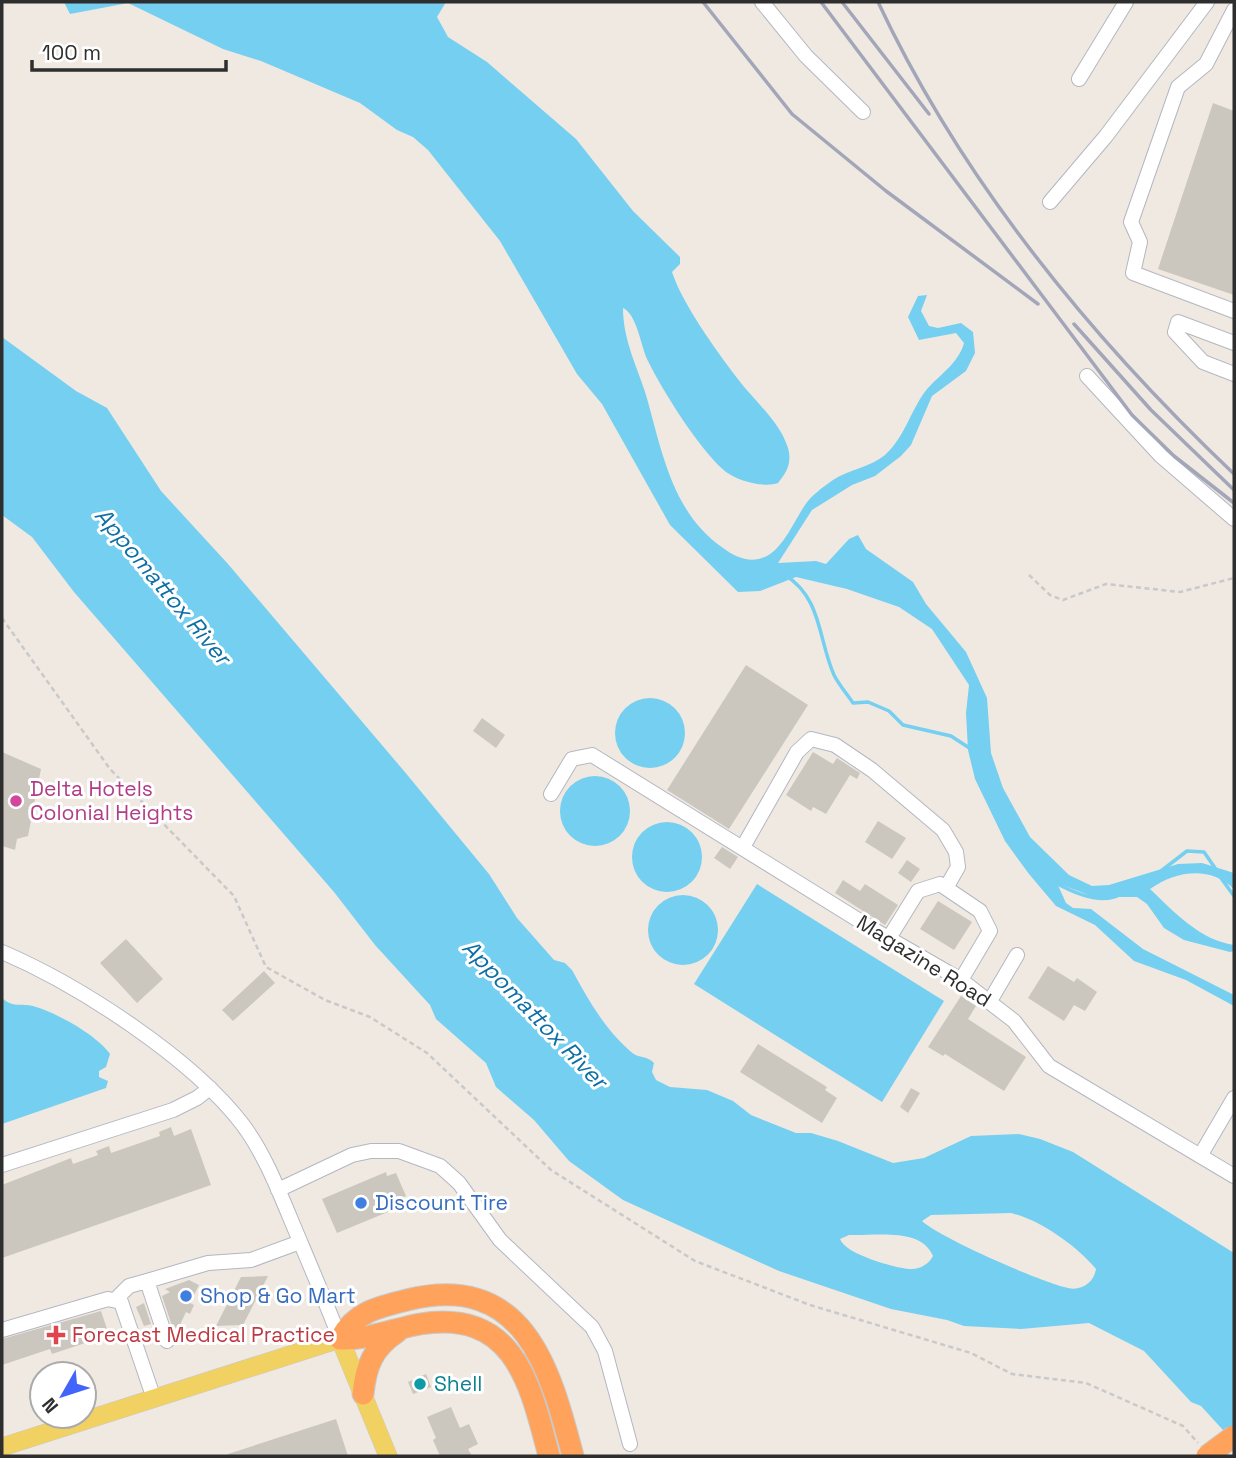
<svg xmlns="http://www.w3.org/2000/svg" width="1236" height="1458" viewBox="0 0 1236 1458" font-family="'Space Grotesk',sans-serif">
	<rect width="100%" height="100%" fill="#efe9e1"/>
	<path fill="#75cff0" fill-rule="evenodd" d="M64 2H446L437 17 448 37 487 62 576 139 633 211 680 257V264L672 272C683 305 716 350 737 378 754 401 779 420 788 448 792 463 787 472 778 483 764 488 738 481 726 472 701 452 662 390 648 361 641 347 637 314 623 308 623 340 637 366 646 395 662 451 672 513 723 548 734 556 748 563 762 558 782 552 794 521 805 505 812 495 823 487 833 480 848 470 871 467 885 455 906 436 912 406 928 388 941 374 959 362 964 343L956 333 919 340 908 317 918 296 927 295 921 311 929 326 938 328 961 323 973 332 975 353 966 371 932 396 911 445 901 456 875 476 852 485 812 510 778 563 816 561 826 564 849 539 858 535 866 549 913 582 926 604 966 652 987 698 991 753 1003 788 1030 837 1069 875 1092 886 1109 885 1178 864 1202 863 1234 873V889C1210 865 1175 871 1150 889 1174 912 1200 940 1234 945V951L1230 952 1184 940 1164 928 1147 904 1137 897H1094L1057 883 1066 903 1073 908 1091 909 1143 949 1234 995V1006L1186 980 1134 961 1095 925 1056 906 1029 874 1005 841 975 779 968 750 966 713 969 685 932 629 899 607 847 589 796 577 760 591 738 592 670 525 602 404 577 374 500 241 428 150 413 137 397 130 360 103 261 61 223 49 128 3 70 14Z
		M2 337 76 391 107 408 161 491 228 564 404 771 489 874 517 918 554 960 565 963 572 970C589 1001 604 1028 630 1051 638 1059 647 1055 654 1063L652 1072 656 1080 670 1087 707 1090 733 1101 751 1115 796 1133H811L838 1141 893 1163 924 1158 971 1136 1019 1134 1040 1139 1073 1152 1234 1253V1442L1201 1406 1191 1402 1144 1351 1089 1323 1021 1329 964 1326 947 1320 891 1309 779 1271 623 1200 569 1161 534 1120 496 1087 486 1063 436 1019 430 1005 375 945 334 892 74 592 32 537 2 515ZM1011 1213C1040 1220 1077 1246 1096 1269 1094 1283 1081 1291 1068 1288 1043 1283 940 1238 922 1221L931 1215ZM849 1235C876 1236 921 1227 933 1256 929 1264 919 1270 910 1269 894 1268 845 1254 840 1239Z
		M615 733a35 35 0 1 1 70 0a35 35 0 1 1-70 0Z
		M560 811a35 35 0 1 1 70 0a35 35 0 1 1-70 0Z
		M632 857a35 35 0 1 1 70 0a35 35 0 1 1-70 0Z
		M757 884 944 1001 882 1102 694 984Z
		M648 930a35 35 0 1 1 70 0a35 35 0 1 1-70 0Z
		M2 998C13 1008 20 1003 33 1006 55 1012 97 1035 110 1054L106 1067 99 1071V1077L108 1081 106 1088 2 1124Z"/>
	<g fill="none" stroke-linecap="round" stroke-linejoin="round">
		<path stroke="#75cff0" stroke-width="3.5" d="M785 575C822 598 818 639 834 675 839 685 847 694 853 703L868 702 889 711 903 725 951 736 971 749
			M1161 871 1187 851 1204 852 1215 868
			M1221 878 1234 896
			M1056 883C1074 893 1102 905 1121 894"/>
	</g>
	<path fill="#cbc7bf" d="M1213 103 1234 111V295L1158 269Z
		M746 665 808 705 729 829 667 790Z
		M482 718 505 735 496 748 473 731Z
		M2 752 41 769 28 836 17 839 15 850 2 846Z
		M813 752 833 764 837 758 860 773 857 779 850 775 826 814 813 807 811 811 786 795Z
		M878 821 906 838 892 859 865 842Z
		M722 847 738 857 730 869 714 858Z
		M907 860 920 869 911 882 898 873Z
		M843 880 860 891 865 884 898 905 885 925 835 893Z
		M938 901 972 922 954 950 920 929Z
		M126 939 163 979 137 1003 100 963Z
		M1048 966 1074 982 1077 978 1097 992 1085 1011 1074 1005 1064 1021 1028 998Z
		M264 971 275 983 233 1021 222 1010Z
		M961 996 976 1006 968 1019 1026 1057 1004 1091 945 1054 943 1056 928 1047Z
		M758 1044 827 1087 825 1090 837 1098 822 1123 740 1072Z
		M911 1088 920 1093 908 1113 900 1107Z
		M171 1127 174 1136 191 1129 211 1185 2 1258V1185L71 1158 73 1164 98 1155 96 1151 109 1146 111 1153 160 1136 159 1132Z
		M386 1172 387 1176 396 1173 406 1196 397 1200 400 1207 337 1233 322 1199Z
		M268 1276 243 1325 216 1326 241 1277Z
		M189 1280 199 1285 190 1303 194 1305 190 1314 186 1312 178 1329 172 1326 162 1296 170 1292 165 1289Z
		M144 1303 151 1324 144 1326 136 1307Z
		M101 1311 109 1335 52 1354 50 1349 2 1365V1339Z
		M426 1374 431 1387 413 1394 408 1382Z
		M451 1407 460 1428 469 1424 478 1444 468 1449 472 1456H440L433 1440 436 1438 427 1417Z
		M336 1419 348 1456H228V1454Z"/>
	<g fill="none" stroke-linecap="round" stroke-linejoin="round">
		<defs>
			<path id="minor" d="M762 2 806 56 863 112
				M1234 10 1206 64 1178 87 1131 222 1140 242 1133 273 1234 311
				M1079 79 1126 2
				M1050 202 1106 136 1207 2
				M1234 343 1178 322 1175 332 1203 362 1234 374
				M1087 376 1161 456 1234 519
				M551 794 572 759 592 755 876 931 961 980 1014 1021 1049 1066 1234 1176
				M743 847 797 752 811 739 835 745 872 770 943 830 956 852 958 867 946 888
				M889 938 918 891 940 884 980 911 990 931 961 980
				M2 952C79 985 192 1058 243 1125 263 1152 276 1184 289 1215 306 1256 324 1297 340 1339
				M990 1001 1017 955
				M1200 1156 1234 1098
				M2 1165 173 1110 197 1098 210 1088
				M278 1190 352 1155 371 1151H399L440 1166 459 1183 500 1240 592 1327 605 1351 630 1444
				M115 1300 129 1286 147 1281
				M2 1330 108 1299 121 1302 154 1399
				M167 1341 147 1281 208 1263 251 1260 300 1242"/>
			<path id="major" d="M2 1447 340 1339 388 1456"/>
			<path id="highway" d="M363 1394C366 1365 373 1348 397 1332
				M549 1456C530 1384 515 1309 420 1324 393 1329 367 1340 340 1339 355 1312 378 1307 407 1300 524 1271 550 1368 573 1456"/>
		</defs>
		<use href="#minor" stroke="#b4b7c1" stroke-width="16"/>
		<use href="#major" stroke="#c9c9c9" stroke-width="19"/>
		<use href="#highway" stroke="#c9c9c9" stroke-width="23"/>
		<path stroke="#c9c9c9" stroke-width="2.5" stroke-dasharray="5 3.5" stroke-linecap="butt" d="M1029 575 1050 595 1063 600 1106 584 1180 592 1234 578
			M2 618 110 769 234 896 266 967 325 1000 370 1017 427 1053 551 1170 695 1261 810 1305 971 1353 1012 1374 1086 1383 1183 1426 1198 1443"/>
		<use href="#minor" stroke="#fff" stroke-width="14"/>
		<use href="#major" stroke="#f2d163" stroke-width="18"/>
		<use href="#highway" stroke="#ffa35c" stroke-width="21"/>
		<path stroke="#a3a6b8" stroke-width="3.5" d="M703 2 792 114 886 191 1038 304
			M821 2 1132 415 1174 456 1234 503
			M842 2 929 114
			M878 2C962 181 1092 339 1234 474
			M1074 324 1151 410 1234 490"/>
		<defs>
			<path id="highway-bridge" d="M1207 1456 1234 1436"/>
		</defs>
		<use href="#highway-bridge" stroke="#c9c9c9" stroke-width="23" stroke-linecap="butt"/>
		<use href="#highway-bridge" stroke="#ffa35c" stroke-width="21"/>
	</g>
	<circle fill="#d1479c" stroke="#fff" stroke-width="2.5" cx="16" cy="801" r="7"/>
	<g fill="#3f7fe0" stroke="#fff" stroke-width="2.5">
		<circle cx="361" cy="1203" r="7"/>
		<circle cx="186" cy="1296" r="7"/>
	</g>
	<path fill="#e0444e" stroke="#fff" stroke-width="2.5" d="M52.5 1324.5h7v7h7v7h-7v7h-7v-7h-7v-7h7z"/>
	<circle fill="#0f9aa8" stroke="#fff" stroke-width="2.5" cx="420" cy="1384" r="7"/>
	<g text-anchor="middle" stroke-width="6" stroke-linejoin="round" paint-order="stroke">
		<g font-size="21" fill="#b23c85" stroke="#fff" text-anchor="start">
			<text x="30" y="796">Delta Hotels<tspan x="30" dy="24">Colonial Heights</tspan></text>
		</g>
		<g font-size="21" fill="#2e2e2e" stroke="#fff">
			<text transform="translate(924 961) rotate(32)" y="7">Magazine Road</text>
		</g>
		<g font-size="21" fill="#366cbe" stroke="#fff" text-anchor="start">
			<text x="375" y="1210">Discount Tire</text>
			<text x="200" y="1303">Shop &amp; Go Mart</text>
		</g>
		<g font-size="21" fill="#be3a42" stroke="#fff" text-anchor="start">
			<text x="72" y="1342">Forecast Medical Practice</text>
		</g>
		<g font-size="21" fill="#0d838f" stroke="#fff" text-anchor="start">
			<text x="434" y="1391">Shell</text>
		</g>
		<g font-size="23" font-style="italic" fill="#0d6fa3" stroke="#fff">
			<text transform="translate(163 586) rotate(50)" y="8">Appomattox River</text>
			<text transform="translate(535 1014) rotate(46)" y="8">Appomattox River</text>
		</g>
	</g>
	<rect width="1236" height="1458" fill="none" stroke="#2e2e2e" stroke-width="7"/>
	<g transform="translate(63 1395) rotate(231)"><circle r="33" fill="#ffffff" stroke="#ababab" stroke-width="2"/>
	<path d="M0-5L12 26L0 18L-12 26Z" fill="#4264fb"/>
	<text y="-10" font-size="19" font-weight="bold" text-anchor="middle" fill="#2e2e2e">N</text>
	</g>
	<path d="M32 60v10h194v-10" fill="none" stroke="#2e2e2e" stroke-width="3.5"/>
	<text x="42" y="60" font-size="21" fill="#2e2e2e" stroke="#ffffff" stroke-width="5" paint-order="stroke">100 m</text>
</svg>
